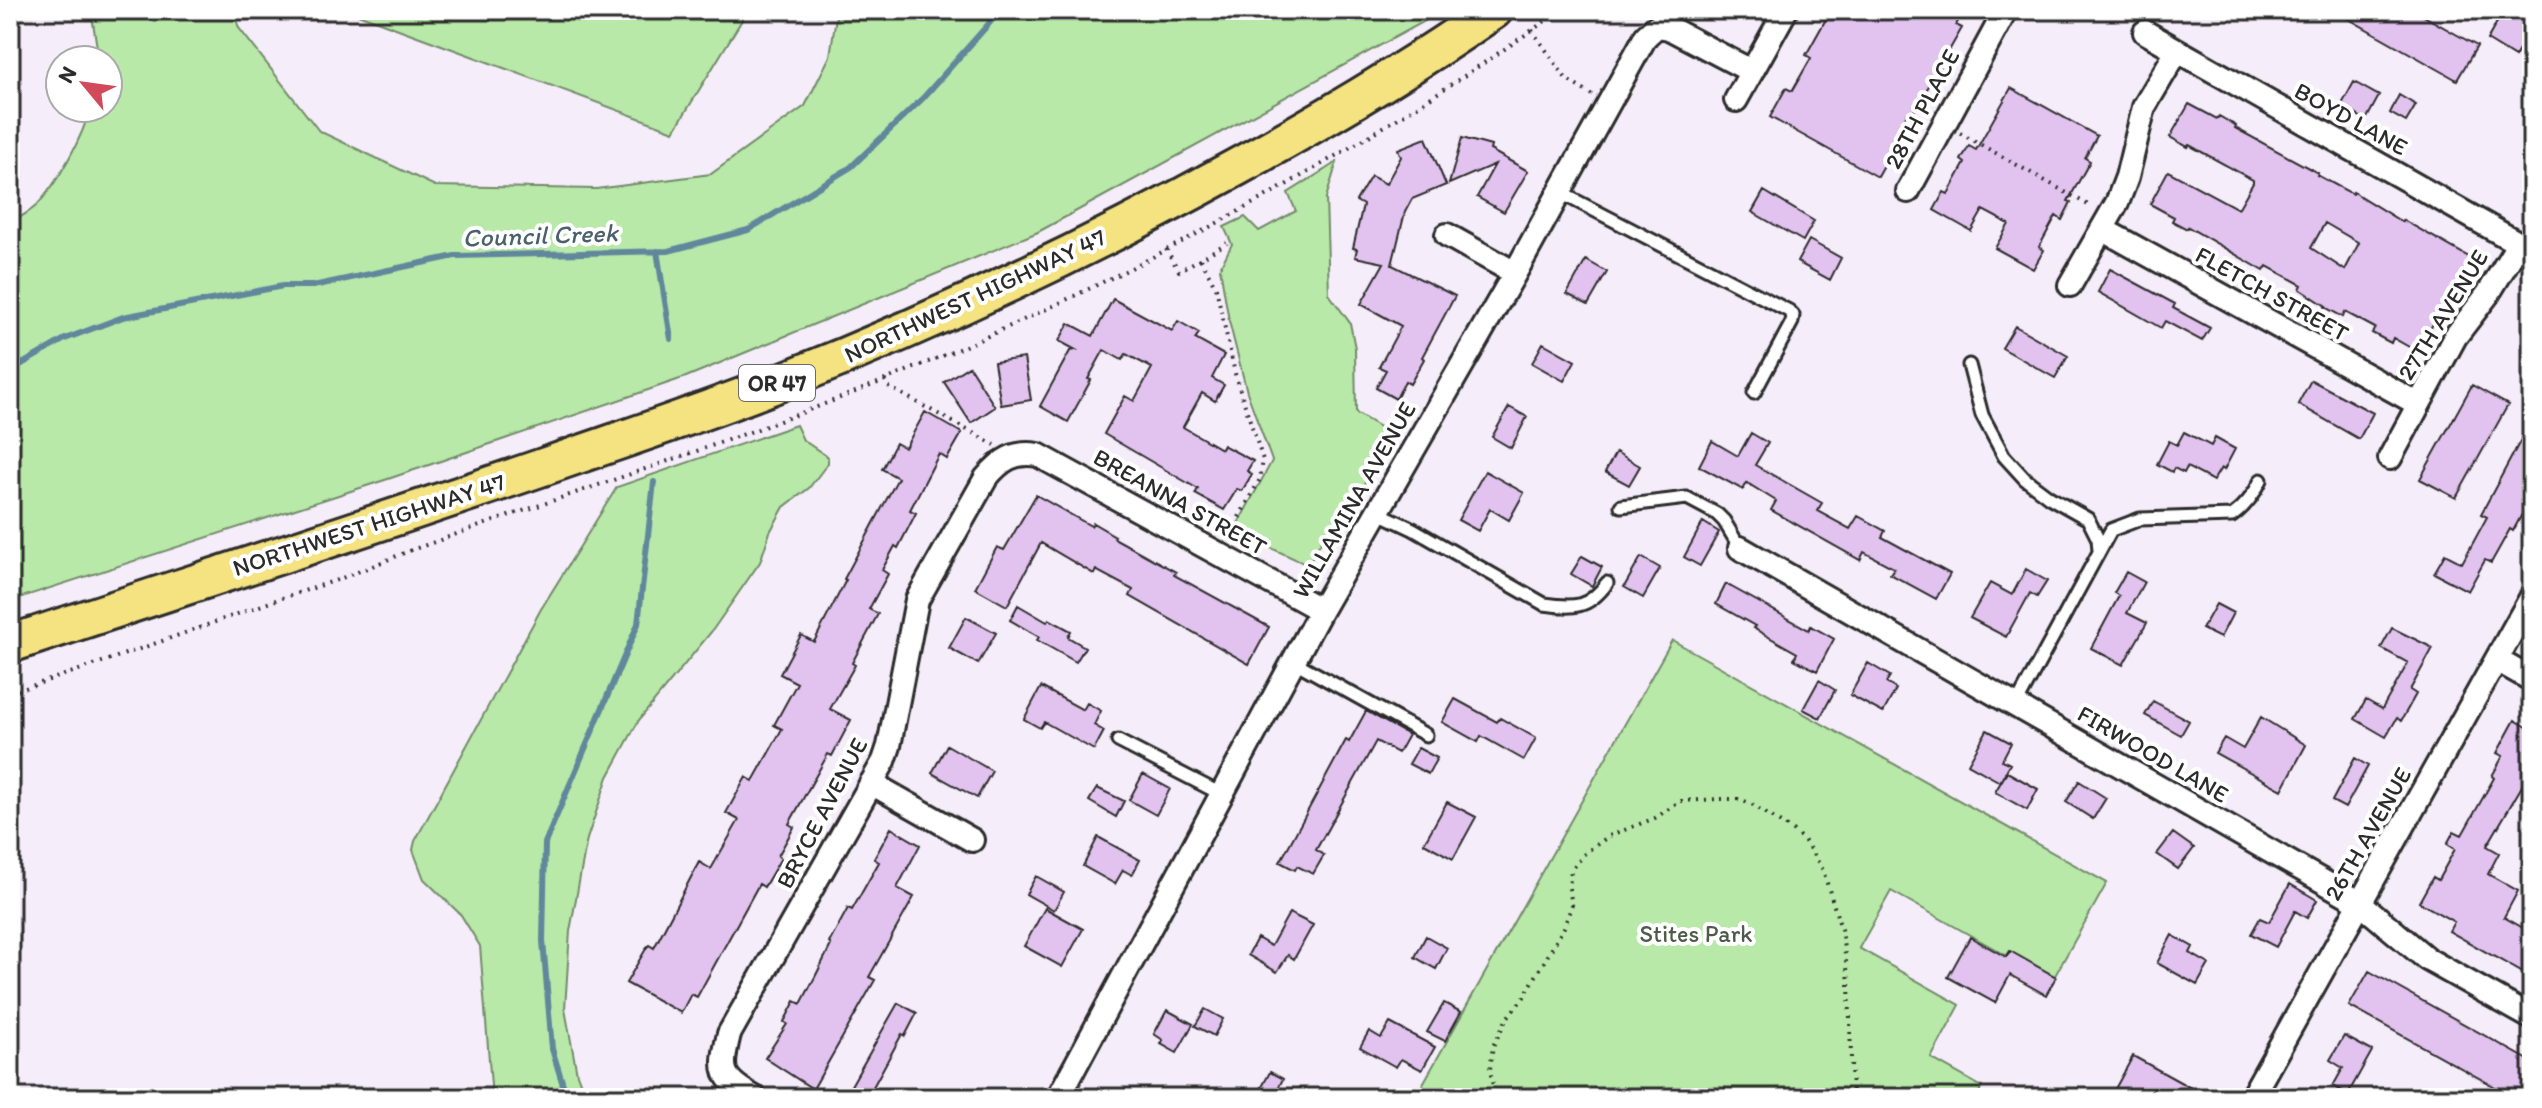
<svg xmlns="http://www.w3.org/2000/svg" width="2542" height="1108" viewBox="0 0 2542 1108" font-family="Itim,sans-serif">
	<rect width="100%" height="100%" fill="#f6edfa"/>
	<filter id="ink" filterUnits="userSpaceOnUse"><feTurbulence type="fractalNoise" baseFrequency=".0125" numOctaves="2"/><feDisplacementMap in="SourceGraphic" scale="16" xChannelSelector="R" yChannelSelector="G"/><feConvolveMatrix kernelMatrix="1 2 1 2 8 2 1 2 1" color-interpolation-filters="sRGB"/></filter>
	<g filter="url(#ink)">
		<path fill="#b8e9a8" stroke="#728a6a" stroke-width="2" d="M91 10H233L239 28 319 131 435 186 596 189 711 174 805 106 830 56 837 10H1442L1427 20 1038 232 686 377 388 479 10 601V223C19 218 30 212 37 205 57 184 83 137 90 108H108V60H99Z
			M347 10H748L674 131Z
			M1337 162 1326 198 1329 294 1350 323 1355 348 1356 413 1390 433 1367 472 1362 497 1350 520 1329 527 1308 565 1234 531 1272 461 1247 392 1229 321 1220 268 1232 244 1224 227 1245 217 1259 231 1296 211 1288 193Z
			M796 425 803 440 828 457V463L809 488 784 507 770 532 760 562 712 631 639 720 608 777 587 839 570 931 565 1009 577 1074 586 1098H492L480 946 461 915 424 879 413 850 415 841 541 609 617 487Z
			M1672 640 2107 883 2052 981 1891 891 1859 948 1960 1005 1931 1058 1982 1087 1976 1098H1415Z"/>
		<g fill="none" stroke-linecap="round" stroke-linejoin="round">
			<path stroke="#61879b" stroke-width="6" d="M657 251 671 339
				M10 371 65 339 123 317 283 286H313L455 256 668 251 748 230 851 167 923 98 1001 10
				M567 1098 552 1049 543 941 545 843 638 624 654 482"/>
		</g>
		<path fill="#e2c3f0" stroke="#2b2b2b" stroke-width="2" fill-rule="evenodd" d="M1831 10H1964L1956 25 1962 28 1911 117 1907 114 1889 145 1894 148 1878 177 1770 117 1786 88 1792 91 1811 58 1806 55Z
			M2333 10H2413L2477 46 2457 80Z
			M2504 10H2532V27L2515 57 2487 40Z
			M2354 82 2379 96 2366 120 2341 106Z
			M2011 88 2097 136 2085 158 2090 161 2068 201 2071 202 2062 220 2056 216 2039 247 2044 250 2033 269 1995 248 2009 224 1983 210 1971 231 1934 210 1944 192 1948 194 1965 163 1961 160 1969 146 1976 150Z
			M2399 95 2416 105 2406 122 2390 113Z
			M2189 104 2217 119 2219 116 2236 126 2235 128 2318 173 2317 175 2352 194 2353 192 2402 222 2403 220 2474 260 2455 295 2450 292 2418 352 2393 338 2391 343 2372 333 2375 328 2345 312 2343 317 2325 307 2326 306 2300 289 2302 285 2267 266 2264 271 2188 227 2187 229 2172 221 2174 217 2150 204 2168 171 2238 209 2253 183V180L2189 145 2188 147 2170 137ZM2325 223 2359 243 2345 270 2311 248Z
			M1426 138 1446 185 1412 199 1405 212 1392 265 1455 296 1422 357 1424 359 1410 384 1405 381 1396 399 1376 388 1386 370 1379 367 1401 326 1361 304 1384 263 1355 257 1357 249 1353 248 1363 205 1356 201 1371 176 1386 184 1401 157 1398 149Z
			M1462 138 1491 146 1490 150 1528 171 1504 212 1477 197 1495 164 1449 184Z
			M1764 191 1814 221 1803 241 1752 212Z
			M1809 240 1841 258 1830 280 1797 262Z
			M1586 260 1607 272 1588 305 1567 294Z
			M2110 269 2175 304 2173 308 2210 328 2202 341 2165 321 2161 328 2098 292Z
			M1113 299 1172 331 1178 321 1199 333 1195 339 1224 355 1212 378 1224 385 1215 401 1202 393 1183 427 1221 449 1223 445 1253 461 1247 471 1252 474 1242 491 1237 489 1224 510 1195 494 1198 489 1104 434 1125 396 1134 401 1152 368 1126 354 1122 360 1104 350 1088 379 1091 380 1068 422 1040 406 1070 351 1076 350 1059 341 1069 323 1093 336Z
			M2015 326 2068 356 2055 378 2002 348Z
			M1543 343 1575 361 1564 381 1532 363Z
			M1024 358 1031 400 1001 405 994 362Z
			M969 366 995 407 971 423 944 382Z
			M2311 380 2373 413 2359 439 2298 404Z
			M2472 385 2508 405 2456 498 2420 479Z
			M1509 407 1527 417 1511 448 1492 437Z
			M925 412 962 433 947 459 939 454 910 510 916 513 898 548 895 546 882 570 888 574 869 609 878 614 852 663 855 665 830 709 851 720 832 756 828 754 789 824 794 827 778 856 781 858 764 887 759 884 697 997 691 994 681 1013 626 983 647 947 649 945 654 948 699 862 711 869 739 820 726 813 746 777 753 781 782 729 774 725 797 683 780 674 801 635 814 642 846 580 844 579 898 478 882 469 896 443 905 448Z
			M2532 419V508L2527 505 2513 531 2510 529 2491 563 2485 560 2468 591 2434 573 2445 554 2462 563 2487 517 2481 514Z
			M2184 432 2211 446 2215 438 2235 449 2224 470 2221 468 2213 481 2187 467 2184 473 2174 468 2172 472 2157 464 2169 441 2177 445Z
			M1751 433 1768 443 1755 465 1822 503 1817 511 1850 529 1858 516 1885 531 1882 537 1950 574 1936 599 1890 574 1894 568 1864 552 1860 560 1771 510 1776 501 1747 483 1743 490 1699 466 1712 441 1738 456Z
			M1616 452 1640 466 1629 485 1605 472Z
			M1485 471 1524 493 1509 520 1490 509 1478 531 1458 520Z
			M1036 495 1091 526 1093 523 1115 536 1114 538 1176 572 1174 575 1269 627 1249 664 1130 596 1133 590 1096 570 1094 574 1041 543 1007 606 975 588 997 547 1004 550Z
			M1703 522 1719 532 1700 566 1684 557Z
			M1582 556 1602 567 1592 586 1571 574Z
			M1641 557 1660 568 1643 598 1624 587Z
			M2026 569 2047 581 2037 597 2030 593 2006 637 1970 618 1990 583 2012 595Z
			M2126 572 2144 582 2127 613 2147 623 2123 665 2091 648 2119 596 2114 593Z
			M1726 584 1809 630 1811 626 1834 639 1817 671 1794 659 1797 653 1753 628 1755 626 1716 604Z
			M2216 604 2233 613 2220 638 2202 629Z
			M1018 605 1047 622 1049 619 1071 631 1068 637 1085 647 1076 662 1037 640 1039 637 1010 620Z
			M966 617 996 633 978 664 949 648Z
			M2392 628 2433 648 2410 690 2416 694 2401 721 2397 718 2386 737 2355 719 2366 700 2382 709 2408 663 2381 648Z
			M1868 663 1890 676 1886 683 1896 689 1883 713 1850 695Z
			M1819 680 1835 690 1820 718 1803 709Z
			M1041 687 1083 710 1087 703 1101 711 1094 725 1104 731 1094 750 1044 722 1040 728 1024 719Z
			M1455 699 1497 722 1500 718 1536 738 1524 760 1481 736 1478 742 1442 722Z
			M2153 701 2189 721 2181 735 2145 715Z
			M1366 711 1408 735 1398 753 1376 741 1316 850 1324 855 1313 874 1297 866 1295 870 1280 862 1346 740 1349 742Z
			M2261 717 2306 745 2282 790 2215 753 2224 738 2243 749Z
			M2515 720 2532 730V769L2487 846 2499 853 2488 874 2518 891 2504 917 2532 933V978L2449 931 2454 922 2419 902 2433 877 2438 880 2455 849 2447 844 2454 831 2462 835 2494 778 2492 776 2503 756 2497 753Z
			M1987 730 2011 743 2002 760 2010 764 2000 782 1968 764Z
			M947 745 992 771 977 798 932 773Z
			M1418 748 1437 758 1428 774 1409 764Z
			M2355 758 2368 766 2345 808 2332 801Z
			M2007 772 2038 789 2027 810 1995 792Z
			M1143 774 1170 789 1156 815 1129 800Z
			M2079 781 2106 798 2093 819 2066 802Z
			M1097 788 1124 801 1116 817 1089 801Z
			M1447 802 1476 817 1453 859 1424 843Z
			M891 828 920 845 897 888 914 897 869 977 875 980 813 1089 765 1058 787 1024 784 1022 795 1001 801 1004 815 977 831 945 829 943 848 908 852 910 879 862 874 859Z
			M2173 833 2194 848 2178 869 2157 854Z
			M1098 837 1140 860 1132 875 1123 870 1115 884 1083 866Z
			M1036 876 1064 892 1054 910 1026 894Z
			M2290 884 2317 900 2307 918 2295 911 2276 947 2251 934 2260 918 2269 922Z
			M1045 908 1083 929 1062 967 1024 946Z
			M1289 913 1313 925 1294 959 1288 955 1277 972 1248 955 1257 938 1271 946Z
			M2172 935 2193 947 2190 953 2209 964 2197 985 2157 963Z
			M1426 936 1447 948 1436 969 1415 957Z
			M1970 937 2006 957 2010 951 2056 977 2046 995 2010 975 1995 1003 1948 977Z
			M2369 971 2532 1062V1098H2515L2349 1006Z
			M898 1003 917 1013 905 1036 902 1034 867 1098H844Z
			M1444 1003 1461 1012 1445 1041 1427 1032Z
			M1205 1009 1223 1019 1214 1036 1195 1026Z
			M1167 1010 1193 1024 1177 1053 1161 1044 1163 1040 1154 1034Z
			M1390 1023 1435 1047 1422 1070 1401 1059 1396 1067 1360 1047 1369 1031 1381 1038Z
			M2344 1036 2372 1051 2348 1094 2333 1086 2343 1068 2330 1060Z
			M2133 1056 2209 1098H2110Z
			M1270 1072 1283 1079 1273 1098H1256Z"/>
		<g fill="none" stroke-linecap="round" stroke-linejoin="round">
			<defs>
				<path id="service" d="M1559 192 1789 311 1793 315 1792 322 1754 393
					M1969 365 1982 415 2004 456 2025 479 2049 497 2088 519 2098 539 2099 550
					M1621 506 1687 498 1717 514 1724 521 1740 548
					M1377 512 1413 529 1544 604C1574 608 1588 609 1607 583
					M1293 661 1426 735
					M2016 705 2111 530 2140 519 2232 516C2246 506 2254 495 2261 480
					M1118 741 1221 794"/>
				<path id="minor" d="M2145 32 2532 251
					M1736 100 1786 10
					M1908 191 2006 10
					M2102 229 2418 404
					M1447 235 1515 273
					M2070 285 2117 203 2127 177 2144 107 2177 51
					M2390 458 2455 337 2488 294 2519 243
					M1740 548 2359 902 2427 959 2532 1018
					M2497 660 2532 680
					M871 783 972 840
					M755 1098C720 1078 720 1071 729 1034L884 761 889 746 917 600 986 478C1001 460 1014 451 1038 455L1321 610
					M1058 1098 1321 610 1515 273 1646 36 1657 26 1669 28 1751 71
					M2251 1098 2532 596"/>
				<path id="primary" d="M10 644C188 585 366 528 543 467 623 439 703 413 781 382 938 320 1090 248 1237 167 1325 119 1412 67 1494 10"/>
			</defs>
			<use href="#service" stroke="#2b2b2b" stroke-width="17"/>
			<use href="#minor" stroke="#2b2b2b" stroke-width="28"/>
			<use href="#primary" stroke="#2b2b2b" stroke-width="42"/>
			<path stroke="#2b2b2b" stroke-width="4" stroke-dasharray="2 6" stroke-linecap="butt" d="M1532 30 1567 80 1592 95
				M1960 133 2092 207
				M1166 249 1179 271 1227 243
				M1201 259 1216 288 1236 378 1263 460 1260 479 1228 537
				M885 380 887 386 995 445
				M10 693C99 664 188 632 276 600 303 591 331 583 357 572 381 563 404 552 429 544 579 490 731 443 880 382 1119 285 1350 159 1561 10
				M1499 1098 1494 1093 1490 1069 1493 1046 1507 1018 1524 997 1564 927 1572 905 1569 888 1571 871 1585 853 1609 836 1655 818 1681 801 1719 799H1738L1750 803 1790 829 1804 840 1823 870 1841 929 1849 981 1852 1098"/>
			<use href="#service" stroke="#fff" stroke-width="11"/>
			<use href="#minor" stroke="#fff" stroke-width="22"/>
			<use href="#primary" stroke="#f5e382" stroke-width="36"/>
		</g>
	</g>
	<g text-anchor="middle" stroke-width="8" stroke-linejoin="round" paint-order="stroke">
		<rect fill="#fff" stroke="#6b6b6b" stroke-width="2" x="739" y="365" width="76" height="36" rx="6"/>
		<g font-size="22" font-weight="bold" fill="#2b2b2b">
			<text x="777" y="391">OR 47</text>
		</g>
		<g font-size="24" fill="#2b2b2b" stroke="#fff">
			<text transform="translate(1922 109) rotate(-62)" y="8">28TH PLACE</text>
			<text transform="translate(2351 119) rotate(29)" y="8">BOYD LANE</text>
			<text transform="translate(2272 294) rotate(29)" y="8">FLETCH STREET</text>
			<text transform="translate(975 296) rotate(-25)" y="8">NORTHWEST HIGHWAY 47</text>
			<text transform="translate(2443 315) rotate(-58)" y="8">27TH AVENUE</text>
			<text transform="translate(1354 500) rotate(-60)" y="8">WILLAMINA AVENUE</text>
			<text transform="translate(1180 502) rotate(29)" y="8">BREANNA STREET</text>
			<text transform="translate(369 525) rotate(-18)" y="8">NORTHWEST HIGHWAY 47</text>
			<text transform="translate(2153 754) rotate(30)" y="8">FIRWOOD LANE</text>
			<text transform="translate(822 813) rotate(-62)" y="8">BRYCE AVENUE</text>
			<text transform="translate(2368 834) rotate(-60)" y="8">26TH AVENUE</text>
		</g>
		<g font-size="24" fill="#4e5a4a" stroke="#fff">
			<text x="1696" y="942">Stites Park</text>
		</g>
		<g font-size="26" font-style="italic" fill="#4a616c" stroke="#fff">
			<text transform="translate(540 235) rotate(-2)" y="9">Council Creek</text>
		</g>
	</g>
	<rect width="2542" height="1108" fill="none" stroke="#fff" stroke-width="40"/>
	<rect x="20" y="20" width="2502" height="1068" fill="none" stroke="#2b2b2b" stroke-width="3" filter="url(#ink)"/>
	<g transform="translate(84 84) rotate(299)"><circle r="38" fill="#ffffff" stroke="#aaaaaa" stroke-width="2"/>
	<path d="M0-6L14 30L0 20L-14 30Z" fill="#d1495b"/>
	<text y="-12" font-size="22" font-weight="bold" text-anchor="middle" fill="#2b2b2b">N</text>
	</g>
</svg>
